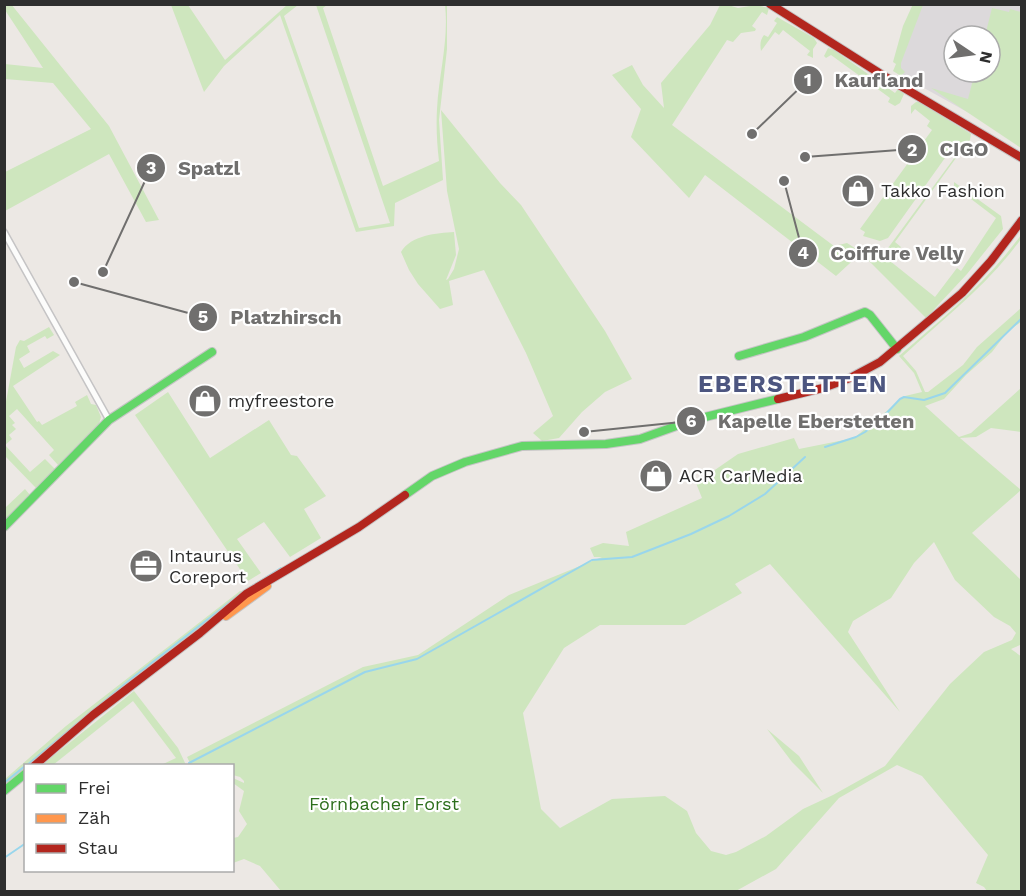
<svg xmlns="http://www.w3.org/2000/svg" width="1026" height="896" viewBox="0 0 1026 896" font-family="'Work Sans',sans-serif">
	<rect width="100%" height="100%" fill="#ece8e4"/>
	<path fill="#dcd9db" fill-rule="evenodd" d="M915 5H1021V142L897 73ZM954 36H990V72H954Z"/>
	<path fill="#cee6be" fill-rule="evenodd" d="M11 4 109 126 159 220 146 222 109 154 5 211V172L91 129 53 83 5 79V64L43 68 5 10V5Z
		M913 4 923 5 901 63V68L905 72 901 76 893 71 896 64 893 62 903 26Z
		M171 5H188L225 60 287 5H298L284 16 359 228 390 223 316 5H327L323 8 383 186 439 161C437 144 436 127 437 109 439 74 449 39 445 5H447V49L439 120 443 180 395 203 394 226 356 232 280 15 224 66 204 92Z
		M720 5H728L738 8 756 5 769 8 767 15 762 12 752 26 756 29 755 31 741 33 733 42 727 40 672 125 834 246 847 243 861 252 874 248 884 250 888 248 955 157 956 158 895 242 901 247 890 261 935 297 957 268 961 271 996 218 954 186V182L1001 216 1003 229 967 274 926 318 861 253 836 276 705 175 689 198 631 137 641 109 612 75 632 65 643 85 664 108 661 83 710 25Z
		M992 8 1009 12 1010 9 1021 12V148L931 88 968 99 975 72H990V36H985Z
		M777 17 814 38 817 43 813 49V58L807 55 810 51 783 30 779 35 775 32 761 51C760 45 760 40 764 35L768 37 777 23 774 21Z
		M828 48 834 50 895 93 898 89 904 94 900 103 895 106 888 102 890 98 831 55 826 58 824 56Z
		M916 102H919L971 134 970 140 966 144 957 141 888 238 880 241 863 236 865 232 860 229 932 130 927 126 930 121 915 109 911 114V106Z
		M441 110 500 183 521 205 605 331 632 379 605 392 582 412 559 438 542 441 533 433 553 416 526 353 484 270 449 281 453 305 440 309 418 284 409 270 401 252C411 235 437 233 454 232L456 255 446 280 448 279 454 269 459 249 447 191Z
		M1021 235V239C988 285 944 318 903 356L916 371 925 392H928L963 365 977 347 1021 308V322L1008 331 992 352 966 375 944 399 925 406 959 437 971 433 1021 388V432L991 428 976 437 960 438 1021 490 972 533 1021 580V646L1020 645 1011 649 1022 657 1021 891H987L984 887 976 883 988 855 922 776 897 765 839 798 776 869 736 891H281L260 866 244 859 233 863V838L238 837 247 824 239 811 244 791 233 783V778L244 783V781L240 777 233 775 232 766 191 765 187 757 363 667 418 655 509 595 602 557H594L590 548 603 543 629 546 626 532 702 498 696 483 738 454 794 438 799 449 854 438 905 396 922 392 914 373 899 356C943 318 987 282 1021 235ZM934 542 955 580 994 617 1010 626 1016 633 1012 640 984 652 950 684 885 766 833 795 803 809 766 836 736 852 726 855 711 851 696 833 687 811 665 796 612 799 560 828 541 809 523 713 564 648 600 625H685L742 593 735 584 770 564 900 712 848 632 853 621 891 598 914 563Z
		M49 327 54 335 47 339 45 336 27 346 30 352 19 359 24 368 53 351 60 355 13 386 37 422 39 421 42 425 77 406 75 402 87 395 91 404 96 405 101 417 99 424 58 465 49 455 54 450 17 409 9 416 15 423 12 425 16 429 9 435 12 439 5 445 30 472 45 459 55 469 36 488 5 456V407L16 347 20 340 24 341Z
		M168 392 210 458 269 420 291 455 297 456 326 496 304 509 321 538 290 557 264 522 237 539 261 573 248 581 135 415Z
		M25 489 30 495 5 520V505L6 507Z
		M240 591 243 592V595L86 717 29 765 26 766 25 769 5 786V779L66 726Z
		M134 691 178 748 186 765H161L176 758 133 701 53 765H42Z
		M767 729 799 756 823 793 792 762Z"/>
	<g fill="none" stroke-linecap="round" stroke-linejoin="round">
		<path stroke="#99d6ec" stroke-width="2" d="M825 447 856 437 865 432 881 419 900 399 904 397 924 400 945 393 1022 318
			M249 588 281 568
			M189 763 365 672 417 659 592 560 632 557 691 534 729 516 765 494 805 457
			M26 766 131 679 239 595
			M185 766 186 765
			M4 783 25 766
			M4 858 26 843"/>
		<defs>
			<path id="street" d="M4 232 109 420"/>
			<path id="fast" d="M739 356 804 337 865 312 870 315 897 349
				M405 495 432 476 465 462 522 446 606 444 640 439 693 420 778 399
				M4 527 109 420 212 352
				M4 791 26 773"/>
			<path id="slow" d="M226 616 267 586"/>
			<path id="jam" d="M770 4 884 76 1022 158
				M778 399 823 388 850 378 880 362 962 293 991 261 1022 220
				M34 766 93 715 200 633 246 594 359 527 405 495"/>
		</defs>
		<use href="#street" stroke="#c5c4c5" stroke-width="8"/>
		<use href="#fast" stroke="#c5c4c5" stroke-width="10"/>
		<use href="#slow" stroke="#c5c4c5" stroke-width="10"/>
		<use href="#jam" stroke="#c5c4c5" stroke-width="10"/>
		<use href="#street" stroke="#fcfcfb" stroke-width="5"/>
		<use href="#fast" stroke="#63d668" stroke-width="8"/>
		<use href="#slow" stroke="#ff974d" stroke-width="8"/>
		<use href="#jam" stroke="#b3261e" stroke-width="8"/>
	</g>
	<defs>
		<symbol id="shop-disc" viewBox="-11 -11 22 22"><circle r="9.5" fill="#706f6e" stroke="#fff"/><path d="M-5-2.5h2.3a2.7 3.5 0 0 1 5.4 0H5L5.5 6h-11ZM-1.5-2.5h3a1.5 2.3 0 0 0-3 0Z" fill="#fff"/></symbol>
		<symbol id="office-disc" viewBox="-11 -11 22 22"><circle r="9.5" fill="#706f6e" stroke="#fff"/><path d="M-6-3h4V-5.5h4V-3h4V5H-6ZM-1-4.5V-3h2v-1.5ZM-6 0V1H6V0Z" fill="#fff"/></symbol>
	</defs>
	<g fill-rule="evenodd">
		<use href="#shop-disc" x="839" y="172" width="38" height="38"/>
		<use href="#shop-disc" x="186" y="382" width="38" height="38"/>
		<use href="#shop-disc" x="637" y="457" width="38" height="38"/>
		<use href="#office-disc" x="127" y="547" width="38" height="38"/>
	</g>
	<g text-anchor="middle" stroke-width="4.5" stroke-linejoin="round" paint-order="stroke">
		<g font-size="18" fill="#2e2e2e" stroke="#fff" text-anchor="start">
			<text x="881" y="197">Takko Fashion</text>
			<text x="228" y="407">myfreestore</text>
			<text x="679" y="482">ACR CarMedia</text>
			<text x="169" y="562">Intaurus<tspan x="169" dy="21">Coreport</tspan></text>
		</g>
		<g font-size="18" fill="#2c6e1b" stroke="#fff">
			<text x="384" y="810">Förnbacher Forst</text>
		</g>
		<g font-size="24" font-weight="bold" letter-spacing="1.5" fill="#4d5680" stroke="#fff">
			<text x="793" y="392">EBERSTETTEN</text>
		</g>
	</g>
	<path fill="none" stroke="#706f6e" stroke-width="2" d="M752 134L808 80M805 157L912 149M103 272L151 168M784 181L803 253M74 282L203 317M584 432L691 421"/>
	<g fill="#706f6e" stroke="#fff" stroke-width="2">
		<circle cx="752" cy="134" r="6"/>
		<circle cx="805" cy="157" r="6"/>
		<circle cx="103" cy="272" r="6"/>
		<circle cx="784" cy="181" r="6"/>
		<circle cx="74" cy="282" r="6"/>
		<circle cx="584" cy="432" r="6"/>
		<circle cx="808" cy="80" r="15"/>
		<circle cx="912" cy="149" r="15"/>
		<circle cx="151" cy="168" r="15"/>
		<circle cx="803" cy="253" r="15"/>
		<circle cx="203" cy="317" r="15"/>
		<circle cx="691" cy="421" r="15"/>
	</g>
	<g font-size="18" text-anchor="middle" font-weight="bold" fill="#fff">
		<text x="808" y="86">1</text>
		<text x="912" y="156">2</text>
		<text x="151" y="174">3</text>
		<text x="803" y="259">4</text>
		<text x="203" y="323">5</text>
		<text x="691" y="427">6</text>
	</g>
	<g font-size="20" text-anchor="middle" font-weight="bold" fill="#706f6e" stroke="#fff" stroke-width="4.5" stroke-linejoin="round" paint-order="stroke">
		<text x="879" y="87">Kaufland</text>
		<text x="964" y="156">CIGO</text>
		<text x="209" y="175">Spatzl</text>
		<text x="897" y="260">Coiffure Velly</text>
		<text x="286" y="324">Platzhirsch</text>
		<text x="816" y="428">Kapelle Eberstetten</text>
	</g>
	<rect width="1026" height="896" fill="none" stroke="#2e2e2e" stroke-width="12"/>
	<rect x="24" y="764" width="210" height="108" fill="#ffffff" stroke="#ababab" stroke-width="1.5"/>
	<rect x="36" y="784" width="30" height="9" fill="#63d668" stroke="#ababab" stroke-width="1.5"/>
	<text x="78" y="794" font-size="18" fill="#2e2e2e">Frei</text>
	<rect x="36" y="814" width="30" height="9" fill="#ff974d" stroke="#ababab" stroke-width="1.5"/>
	<text x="78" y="824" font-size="18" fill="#2e2e2e">Zäh</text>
	<rect x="36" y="844" width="30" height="9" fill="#b3261e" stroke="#ababab" stroke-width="1.5"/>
	<text x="78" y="854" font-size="18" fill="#2e2e2e">Stau</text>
	<g transform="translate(972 54) rotate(103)"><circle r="28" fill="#ffffff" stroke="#ababab" stroke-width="1.5"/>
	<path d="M0-4.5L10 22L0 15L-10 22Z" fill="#706f6e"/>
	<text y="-9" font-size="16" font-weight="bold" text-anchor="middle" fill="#2e2e2e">N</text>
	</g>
</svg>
